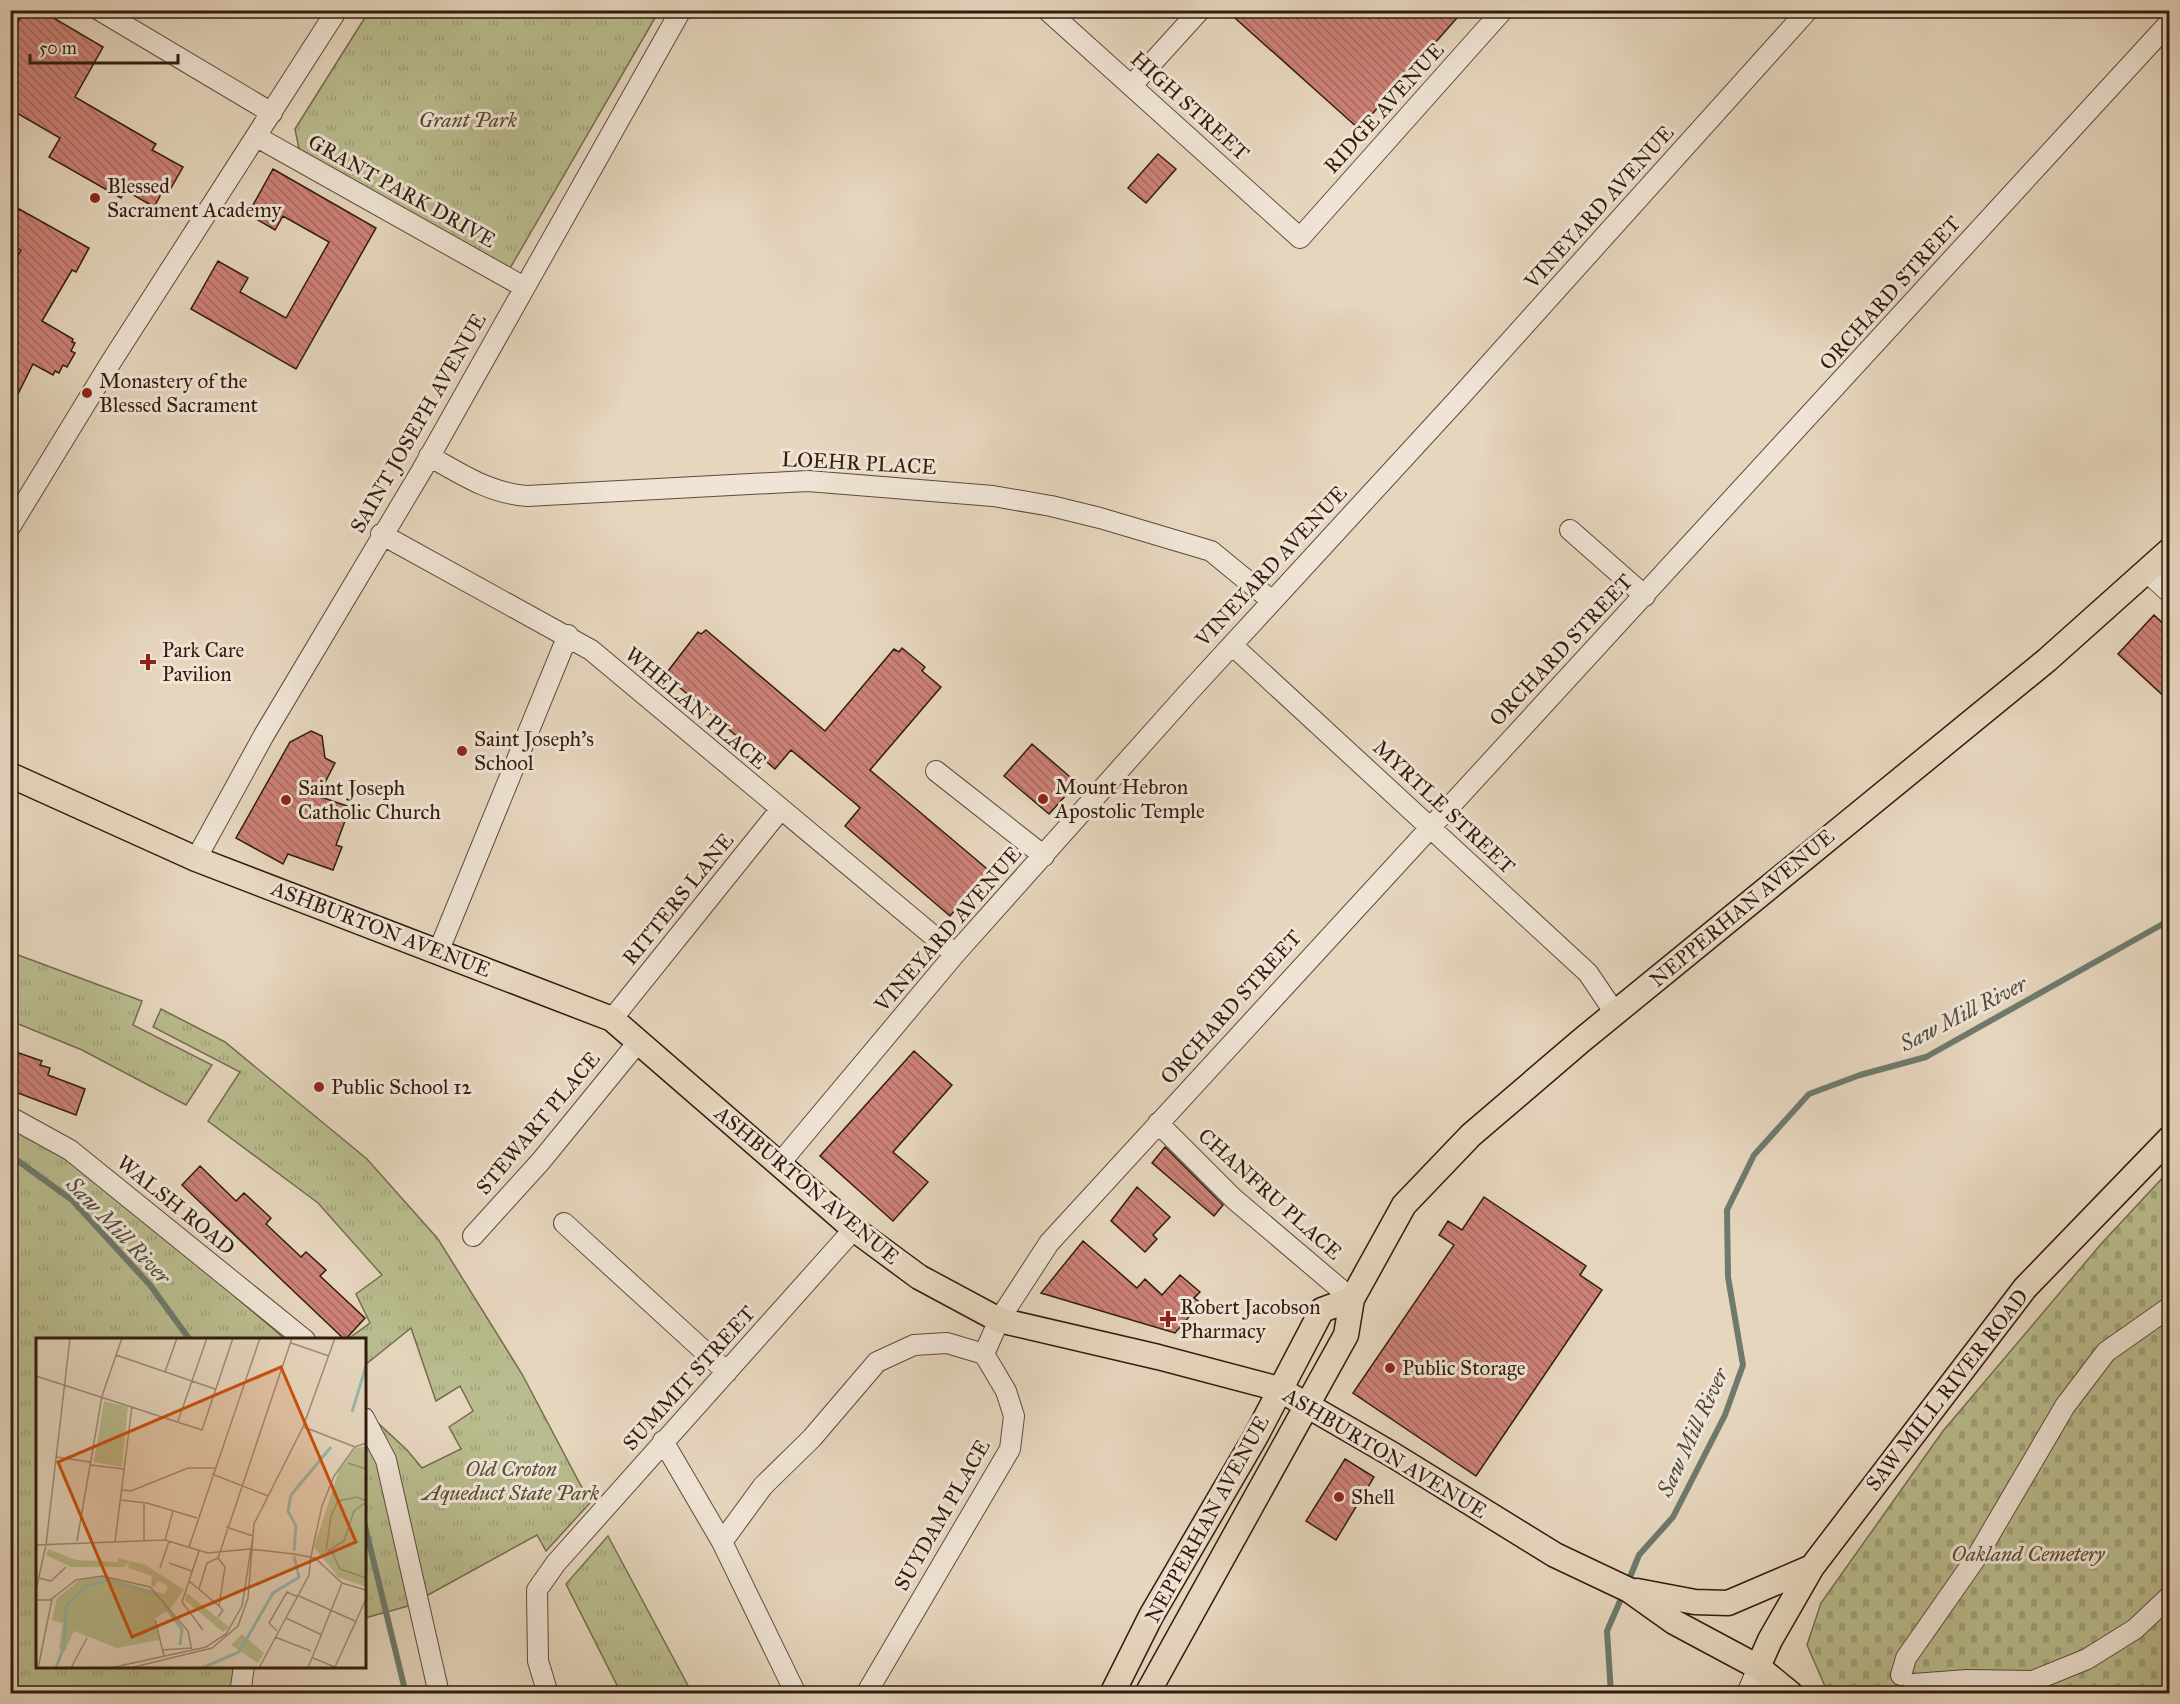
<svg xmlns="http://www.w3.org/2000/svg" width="2180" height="1704" viewBox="0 0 2180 1704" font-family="'IM FELL Great Primer',serif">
	<defs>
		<pattern id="cemetery-stones" width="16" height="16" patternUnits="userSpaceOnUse" patternTransform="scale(1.5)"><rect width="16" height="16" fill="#b9bc8e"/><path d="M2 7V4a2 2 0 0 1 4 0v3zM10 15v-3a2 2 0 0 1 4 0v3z" fill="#a0a179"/></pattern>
		<pattern id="park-tufts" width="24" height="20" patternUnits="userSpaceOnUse" patternTransform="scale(1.5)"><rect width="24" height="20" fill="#b9bc8e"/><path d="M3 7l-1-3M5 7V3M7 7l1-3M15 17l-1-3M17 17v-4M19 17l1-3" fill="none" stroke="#a0a179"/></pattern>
		<pattern id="building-back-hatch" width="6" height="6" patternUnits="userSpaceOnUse" patternTransform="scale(1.5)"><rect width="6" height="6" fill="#cd8178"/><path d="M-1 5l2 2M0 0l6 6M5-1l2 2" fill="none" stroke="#a76961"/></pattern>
	</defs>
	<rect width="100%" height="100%" fill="#e6d6be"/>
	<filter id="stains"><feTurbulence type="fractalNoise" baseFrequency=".00333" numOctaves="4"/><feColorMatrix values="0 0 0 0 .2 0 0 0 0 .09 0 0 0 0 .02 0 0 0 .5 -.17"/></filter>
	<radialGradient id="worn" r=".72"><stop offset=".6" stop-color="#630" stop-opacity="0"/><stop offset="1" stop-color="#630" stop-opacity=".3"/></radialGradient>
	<path fill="url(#cemetery-stones)" stroke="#756c4e" stroke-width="1.5" d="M2169 1171V1693H1828L1807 1645 1821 1603 1943 1431 2101 1244Z"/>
	<path fill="url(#park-tufts)" stroke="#756c4e" stroke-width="1.5" d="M369 11H659L509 270 299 149 295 129Z
		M10 952 142 1001 133 1025 212 1065 186 1105 82 1050 11 1021Z
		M161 1009 225 1042 367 1159 438 1239 522 1374 590 1503 546 1551 537 1535 408 1606 365 1618V1411L407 1450 422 1468 461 1449 449 1427 473 1411 460 1386 436 1401 411 1328 365 1365 364 1340 348 1339 370 1323 356 1294 382 1275 318 1203 208 1121 240 1072 153 1027Z
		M11 1124 83 1167 285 1339 38 1340V1666L237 1667 232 1693 11 1694Z
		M608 1536 692 1693H621L566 1584Z"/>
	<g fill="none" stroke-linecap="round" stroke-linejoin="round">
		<path stroke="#6e7a6d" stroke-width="6" d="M10 1155 72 1200 150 1285 190 1340
			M364 1522 406 1694
			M1628 1582 1639 1555 1673 1517 1725 1415 1743 1365 1728 1277 1727 1210 1754 1155 1809 1094 1860 1075 1926 1057 2170 920
			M1611 1694 1607 1631 1624 1592"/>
	</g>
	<path fill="url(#building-back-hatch)" stroke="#311c0e" stroke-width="1.5" d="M25 10H40L103 47 75 97 156 144 152 150 183 167 171 188 165 187 154 207 125 190 121 198 49 157 60 138 10 109V36Z
		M1226 10H1464L1359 129Z
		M1158 154 1176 169 1146 203 1128 188Z
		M273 169 376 228 296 369 191 309 218 261 248 278 240 292 286 318 329 242 283 216 275 230 248 214Z
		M19 209 89 248 76 272 72 270 42 321 73 339 72 342 75 343 71 351 75 353 67 367 63 365 59 373 55 371 53 375 33 364 10 410V269L21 250 10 245V223Z
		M2154 615 2169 629V701L2118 654Z
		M706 630 825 731 894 649 899 652 902 648 925 667 922 671 941 687 870 770 992 873 970 899 967 896 950 916 845 826 860 808 857 805 791 750 775 769 665 675 698 632 701 634Z
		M311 731 322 736 325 758 335 763 318 796 347 806 345 812 348 813 336 845 342 847 333 870 288 854 283 864 236 838 290 742Z
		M1032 744 1077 783 1049 814 1004 776Z
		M10 1050 42 1061 40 1065 50 1068 48 1075 85 1089 76 1115 10 1090Z
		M914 1051 952 1085 893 1152 928 1182 893 1221 820 1156Z
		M1165 1147 1223 1205 1214 1216 1152 1163Z
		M200 1166 236 1201 244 1193 271 1218 266 1224 301 1257 306 1252 326 1270 320 1276 365 1318 345 1340 182 1185Z
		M1137 1187 1170 1217 1153 1235 1157 1239 1145 1252 1111 1221Z
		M1484 1197 1586 1266 1580 1275 1602 1290 1476 1476 1353 1393 1454 1245 1439 1235 1448 1221 1462 1230Z
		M1083 1241 1137 1288 1145 1279 1162 1295 1180 1275 1200 1292 1194 1298 1201 1303 1175 1333 1041 1293Z
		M1345 1459 1374 1477 1336 1540 1306 1521Z"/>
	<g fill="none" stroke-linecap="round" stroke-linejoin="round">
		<defs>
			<path id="minor" d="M99 10 272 113
				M1047 10 1300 238 1503 10
				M1132 85 1200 10
				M257 137 524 287
				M429 456C461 474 489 493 527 496L808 481 993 496 1051 506 1100 518 1211 551 1272 601
				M10 527 111 362 337 10
				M1570 530 1645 596
				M381 534 591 650 955 954
				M2147 572 2170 593
				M1232 645 1588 973 1615 1013
				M936 771 1044 856
				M196 859 264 735 422 470 681 10
				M439 950 568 635
				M612 1019 780 810
				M10 1117 70 1150 305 1340
				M1158 1123 1234 1199 1352 1299
				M780 1163 955 954 1187 694 1459 398 1808 10
				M564 1223 727 1372
				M473 1236 541 1161 639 1041
				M984 1354 999 1320 1049 1243C1420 834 1798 431 2170 22
				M364 1418 386 1460 439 1694
				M663 1441 722 1542 796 1694
				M722 1542 763 1486 812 1438 877 1362 914 1345 947 1343 984 1354
				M1901 1675 1906 1658 1976 1558 2065 1406 2106 1352 2170 1307
				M1914 1684 1967 1680 2033 1681 2087 1659 2135 1629 2170 1596
				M240 1694 244 1666
				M548 1694 538 1661 537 1590 556 1563 854 1229
				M866 1694 1010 1449 1014 1416 1006 1391 984 1354
				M1747 1694 1758 1667"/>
			<path id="major" d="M10 775 196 859 612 1019 854 1229 919 1277 999 1320 1158 1357 1279 1389 1393 1455 1555 1555 1629 1590 1674 1622 1758 1667 1791 1694
				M1637 1591 1695 1602 1728 1603 1812 1567
				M1758 1667 1770 1640 1812 1567 2025 1288 2170 1138
				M1112 1694 1151 1616 1256 1436 1322 1310 1352 1299
				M1147 1694 1346 1335 1352 1299 1404 1205 1471 1135 1582 1040 2047 660 2170 550"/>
		</defs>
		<use href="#minor" stroke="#5e4a3a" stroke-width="22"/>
		<use href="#major" stroke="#311c0e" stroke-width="27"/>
		<use href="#minor" stroke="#efe4d5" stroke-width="20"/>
		<use href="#major" stroke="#e6d6be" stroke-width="24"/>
	</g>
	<g fill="#8f2418" stroke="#efe4d5" stroke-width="2">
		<circle cx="95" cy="198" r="6"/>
		<circle cx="87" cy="393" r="6"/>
		<path d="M145 653h6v6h6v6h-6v6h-6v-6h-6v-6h6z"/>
		<circle cx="462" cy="751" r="6"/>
		<circle cx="1043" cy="799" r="6"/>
		<circle cx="286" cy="800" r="6"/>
		<circle cx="319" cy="1087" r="6"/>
		<path d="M1165 1310h6v6h6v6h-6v6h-6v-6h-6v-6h6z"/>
		<circle cx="1390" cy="1368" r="6"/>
		<circle cx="1339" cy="1497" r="6"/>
	</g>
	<g text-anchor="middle" stroke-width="6" stroke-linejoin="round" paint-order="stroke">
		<g font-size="21" fill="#311c0e" stroke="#efe4d5">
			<text transform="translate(1190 106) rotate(42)" y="7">HIGH STREET</text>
			<text transform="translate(1384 108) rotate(-48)" y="7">RIDGE AVENUE</text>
			<text transform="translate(402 191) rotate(29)" y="7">GRANT PARK DRIVE</text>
			<text transform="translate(1599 207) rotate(-48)" y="7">VINEYARD AVENUE</text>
			<text transform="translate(1890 293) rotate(-48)" y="7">ORCHARD STREET</text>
			<text transform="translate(418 423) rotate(-60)" y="7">SAINT JOSEPH AVENUE</text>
			<text transform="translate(859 463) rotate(3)" y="7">LOEHR PLACE</text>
			<text transform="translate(1271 566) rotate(-47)" y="7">VINEYARD AVENUE</text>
			<text transform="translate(1561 650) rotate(-47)" y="7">ORCHARD STREET</text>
			<text transform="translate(696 708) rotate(40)" y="7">WHELAN PLACE</text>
			<text transform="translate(1444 807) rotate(43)" y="7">MYRTLE STREET</text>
			<text transform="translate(678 899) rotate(-51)" y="7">RITTERS LANE</text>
			<text transform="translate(1742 908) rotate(-40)" y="7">NEPPERHAN AVENUE</text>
			<text transform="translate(381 929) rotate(21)" y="7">ASHBURTON AVENUE</text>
			<text transform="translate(948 929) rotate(-49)" y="7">VINEYARD AVENUE</text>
			<text transform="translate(1231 1007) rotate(-48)" y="7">ORCHARD STREET</text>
			<text transform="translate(538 1123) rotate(-50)" y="7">STEWART PLACE</text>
			<text transform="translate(807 1185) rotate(40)" y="7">ASHBURTON AVENUE</text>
			<text transform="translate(1270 1194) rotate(42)" y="7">CHANFRU PLACE</text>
			<text transform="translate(176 1205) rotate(39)" y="7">WALSH ROAD</text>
			<text transform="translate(689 1378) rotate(-48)" y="7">SUMMIT STREET</text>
			<text transform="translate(1947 1390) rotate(-52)" y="7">SAW MILL RIVER ROAD</text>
			<text transform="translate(1385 1453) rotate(31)" y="7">ASHBURTON AVENUE</text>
			<text transform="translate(942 1515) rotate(-60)" y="7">SUYDAM PLACE</text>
			<text transform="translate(1207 1519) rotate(-61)" y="7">NEPPERHAN AVENUE</text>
		</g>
		<g font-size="21" font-style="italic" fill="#5a4c34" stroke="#efe4d5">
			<text x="468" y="127">Grant Park</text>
			<text x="511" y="1476">Old Croton<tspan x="511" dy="24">Aqueduct State Park</tspan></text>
			<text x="2028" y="1561">Oakland Cemetery</text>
		</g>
		<g font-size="21" fill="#311c0e" stroke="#efe4d5" text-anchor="start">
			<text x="107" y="193">Blessed<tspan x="107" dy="24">Sacrament Academy</tspan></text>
			<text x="99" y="388">Monastery of the<tspan x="99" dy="24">Blessed Sacrament</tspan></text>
			<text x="162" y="657">Park Care<tspan x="162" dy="24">Pavilion</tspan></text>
			<text x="474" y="746">Saint Joseph's<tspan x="474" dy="24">School</tspan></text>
			<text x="1055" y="794">Mount Hebron<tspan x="1055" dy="24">Apostolic Temple</tspan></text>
			<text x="298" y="795">Saint Joseph<tspan x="298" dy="24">Catholic Church</tspan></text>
			<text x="331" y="1094">Public School 12</text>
			<text x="1180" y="1314">Robert Jacobson<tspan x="1180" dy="24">Pharmacy</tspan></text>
			<text x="1402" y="1375">Public Storage</text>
			<text x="1351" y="1504">Shell</text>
		</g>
		<g font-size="22" font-style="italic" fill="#504b3e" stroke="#efe4d5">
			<text transform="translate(1963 1013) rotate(-27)" y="8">Saw Mill River</text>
			<text transform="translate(119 1230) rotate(46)" y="8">Saw Mill River</text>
			<text transform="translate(1692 1432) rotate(-65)" y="8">Saw Mill River</text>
		</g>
	</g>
	<g transform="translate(36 1338)">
		<rect width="330" height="330" fill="#e6d6be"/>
		<path d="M330 108V249L302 239 278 209 303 132 320 110Z" fill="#b9bc8e"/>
		<path d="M68 63 92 69 86 129 58 124ZM12 211 40 222 82 224V220L110 227 148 252 134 271 118 281 123 302 81 310 38 293 29 313 23 311 27 285 16 282 21 260 42 243 66 238 129 256 132 248 122 243 118 249 115 247 116 238 92 230 93 223 89 229H35L10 217ZM151 255 193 289 187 294 149 262ZM206 296 228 315 222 325 195 307Z" fill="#b9bc8e"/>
		<path fill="none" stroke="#97b9ad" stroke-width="3" d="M316 74 330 28M258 213 260 188 252 173 255 157 295 109M127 266 146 291 144 307M20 330 28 308 30 268 51 248 73 242 118 256M166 330 203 314 237 255 263 239 258 218"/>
		<path fill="none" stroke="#9e8c78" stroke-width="1.5" d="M255 5 293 18M80 17 179 51M129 34 141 0M0 38 166 92 197 0M142 83 171 0M268 89 319 109M20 119 54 124M312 125 330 131M54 127 88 131M176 136 232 158M86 152 95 153 152 130H179M84 162 111 165 161 180M108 165V202M190 189 217 198M129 202 137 173M41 203 66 58 86 0M79 204 96 68M0 207 129 202 172 215 214 211 258 216 279 220 306 245 330 252M153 209 224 0M163 213 146 264 167 292M290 213 295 178 302 163 321 159 330 163M292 213 308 203 318 173 330 164M296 214 304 231 330 240M275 218 286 168 298 138 319 109 330 105M182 220 256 0M182 220 189 229 183 268 187 272 182 279M133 225 156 233M124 230 133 203M3 240 15 243 30 229M153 243 183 268M163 251 171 225 182 220M0 252 10 207 34 0M263 258 319 283M0 262H14L40 242 66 238 114 249 152 293 156 313M250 280 286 297M119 282 128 318M241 293 233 285 251 254 262 259M239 299 275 313M126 312 155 310M277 320 299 329M299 329 330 261M2 330 16 261M35 330 51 300M74 330 170 309 190 296 206 268 217 198M94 330 176 310 202 288 212 260 218 186 267 89 299 0M223 330 273 237 275 218M272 330 306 245"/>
		<path fill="#cd500c" fill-opacity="0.15" stroke="#cd500c" stroke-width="3" d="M245 29 320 204 96 299 22 124Z"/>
		<rect width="330" height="330" fill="none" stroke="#311c0e" stroke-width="3"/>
	</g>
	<rect width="2180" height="1704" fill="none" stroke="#e6d6be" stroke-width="36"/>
	<rect x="12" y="12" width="2156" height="1680" fill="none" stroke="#311c0e" stroke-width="3"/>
	<rect x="18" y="18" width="2144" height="1668" fill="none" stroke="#311c0e" stroke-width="1.5"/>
	<path d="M30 54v9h148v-9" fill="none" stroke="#311c0e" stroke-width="3"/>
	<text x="39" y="54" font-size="18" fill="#311c0e" stroke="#efe4d5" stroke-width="4.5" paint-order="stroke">50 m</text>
	<rect width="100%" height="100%" filter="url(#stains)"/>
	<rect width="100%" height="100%" fill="url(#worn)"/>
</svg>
